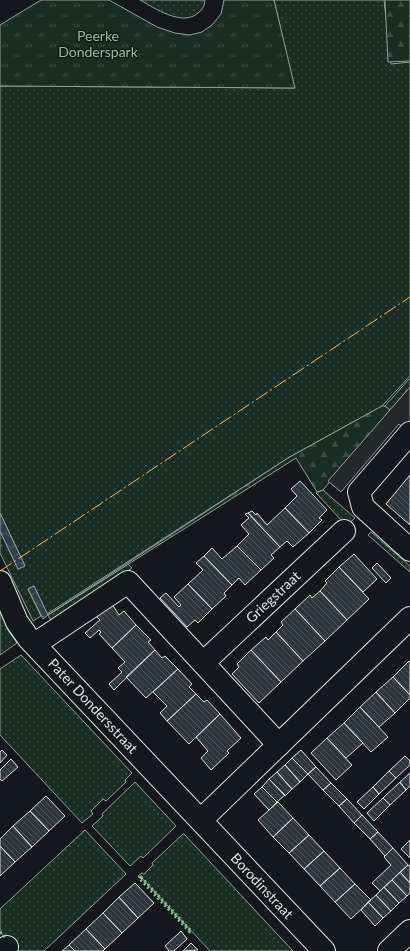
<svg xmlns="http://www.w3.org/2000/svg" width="410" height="951" viewBox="0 0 410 951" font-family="Lato,sans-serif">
	<defs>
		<pattern id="grass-dots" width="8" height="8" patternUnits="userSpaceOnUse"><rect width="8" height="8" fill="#1a2d24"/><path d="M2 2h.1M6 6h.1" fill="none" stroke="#3b4b43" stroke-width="1.8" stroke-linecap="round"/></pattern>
		<pattern id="forest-firs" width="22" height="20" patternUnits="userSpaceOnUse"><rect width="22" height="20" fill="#1a2d24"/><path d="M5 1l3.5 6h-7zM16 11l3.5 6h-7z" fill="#3b4b43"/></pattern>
		<pattern id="park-tufts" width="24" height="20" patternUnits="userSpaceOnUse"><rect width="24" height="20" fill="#1a2d24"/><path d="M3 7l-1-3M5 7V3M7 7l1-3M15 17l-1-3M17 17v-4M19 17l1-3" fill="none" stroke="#3b4b43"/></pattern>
		<pattern id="water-waves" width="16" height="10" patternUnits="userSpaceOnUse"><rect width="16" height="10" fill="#2f3f4d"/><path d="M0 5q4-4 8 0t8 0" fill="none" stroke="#4c5b66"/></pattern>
		<pattern id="building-back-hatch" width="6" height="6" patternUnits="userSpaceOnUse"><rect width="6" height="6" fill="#2c363c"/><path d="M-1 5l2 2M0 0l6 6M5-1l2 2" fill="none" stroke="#4a5358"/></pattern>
	</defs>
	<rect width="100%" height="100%" fill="#14181c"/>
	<path fill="url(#grass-dots)" stroke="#939e99" d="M140 0H205C204 7 203 9 198 13 183 27 154 8 140 0Z
		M274 0H384L391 64 410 62V376L382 406 288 458 47 614 34 586 28 589 41 616 33 621 0 553V531L18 569 25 566 0 513V86L294 88Z
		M410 378V387L390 410 385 406Z
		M323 490 355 518 345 527 342 521 316 493Z
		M371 532 410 566V572L368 535Z
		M128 564 132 568 52 623 48 615Z
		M0 611 8 630 17 643 0 655Z
		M21 655 132 773 125 780 126 782 106 801 103 799 91 811 93 814 82 823 0 735V669Z
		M135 782 176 826 143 858 141 856 130 866 92 826 103 816 102 814Z
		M85 830 126 874 44 951H17L0 932V909Z
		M183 834H184L293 951H210L141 877 139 878 138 876 142 873 144 874 153 865 152 863Z"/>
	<path fill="url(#forest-firs)" stroke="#939e99" d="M385 0H410V61L388 62Z
		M382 406H385L390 410 323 490 317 492 296 458 48 615 288 458Z"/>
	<path fill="url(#park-tufts)" stroke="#939e99" d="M41 0H109L157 27 175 33 190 35 202 32 212 25 221 14 224 0H274L295 88 0 86V25Z"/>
	<path fill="#24282b" stroke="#939e99" d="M410 387V433L399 424 341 492 328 481Z"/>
	<path fill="url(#water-waves)" stroke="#939e99" d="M0 513 25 566 18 569 0 531Z
		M34 586 48 615 43 619 28 589Z"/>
	<path fill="url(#building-back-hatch)" stroke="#d8e6dc" d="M410 475V525L386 504Z
		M300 481 327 510 319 518 322 520 309 533 285 508 297 496 291 489Z
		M285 508 309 533 293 547 287 541 280 547 248 513 252 511 256 515 257 513 267 525Z
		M248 513 280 547 271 555 274 558 261 570 237 546 249 534 241 525 249 518 245 514Z
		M237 546 261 570 245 585 239 578 232 585 204 556 212 548 222 559Z
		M354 554 377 579 363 592 339 567Z
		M204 556 232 585 224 593 226 596 212 609 188 584 203 570 196 563Z
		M377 563 391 578 386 583 372 568Z
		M339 567 369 599 347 620 320 591 327 583 325 581Z
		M188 584 212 609 198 623 195 620 187 627 160 598 166 593 179 607 181 605 174 597Z
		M320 591 347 620 325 641 295 609 310 595 312 598Z
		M112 604 119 615 124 611 136 625 112 648 99 634 101 632 99 630 90 638 85 633 100 620 95 615Z
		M295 609 325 641 303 661 276 632 283 625 281 622Z
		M136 625 151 640 148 642 155 650 114 690 109 684 122 672 118 668 125 662 112 648Z
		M276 632 303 661 281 682 251 650 266 637 268 640Z
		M155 650 162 658 165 656 178 669 146 698 126 677Z
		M251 650 281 682 259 703 232 674 239 667 237 664Z
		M409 661 410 662V695L393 677Z
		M178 669 192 684 189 687 196 694 167 721 160 713 167 706 153 692Z
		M393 677 410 695V698L395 713 376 692Z
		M376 692 395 713 379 727 360 707Z
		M196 694 204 702 207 700 220 714 189 744 167 721Z
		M360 707 388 737 371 752 344 723Z
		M220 714 241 738 227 751 229 753 211 770 201 758 208 751 196 737Z
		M344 723 363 743 346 758 327 738Z
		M327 738 352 765 336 780 311 753Z
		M2 750 7 755 0 763V752Z
		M301 750 316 767 308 774 292 758Z
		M405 756 410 761V765L396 778 389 771Z
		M292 758 308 774 300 782 285 765Z
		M11 759 18 767 2 781 0 779V770Z
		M285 765 300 782 292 789 277 772Z
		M316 767 331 783 323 790 308 774Z
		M389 771 396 778 379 794 373 787Z
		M277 772 292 789 285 796 269 779Z
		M410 773V786L406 790 400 782Z
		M269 779 285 795 277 802 262 787Z
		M400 782 406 790 390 805 383 798Z
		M331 783 347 799 339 806 323 790Z
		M262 787 277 802 269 810 254 794Z
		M373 787 379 794 364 809 357 802Z
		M46 796 65 816 49 831 30 811Z
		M383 798 390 805 374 821 367 813Z
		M347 799 362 815 354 823 339 806Z
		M278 802 293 818 273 837 258 820Z
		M30 811 49 831 32 847 13 826Z
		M362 815 378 832 370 839 354 823Z
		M293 818 309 835 289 853 273 837Z
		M13 826 32 847 15 862 0 846V839Z
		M378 832 393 848 385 856 370 839Z
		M309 835 324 851 304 869 289 853Z
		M410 840V858L401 849Z
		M0 846 15 862 0 876Z
		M393 848 408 865 380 891 372 883 391 865 384 857Z
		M324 851 340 868 320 886 304 869Z
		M408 865 410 866V883L400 872Z
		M340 868 355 884 335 902 320 886Z
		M400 872 410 883V893L407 896 392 880Z
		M392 880 407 896 399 903 384 887Z
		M135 883 154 903 138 918 119 897Z
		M355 884 371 900 351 919 335 902Z
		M384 887 399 903 391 911 376 895Z
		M376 895 391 911 383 918 368 902Z
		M119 897 138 918 122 933 103 913Z
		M368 902 383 918 375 926 361 910Z
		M103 913 122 933 105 949 86 929Z
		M86 929 105 949 103 951H75L69 945Z
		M181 931 187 939 174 951H169L165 946Z
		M191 943 198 950 183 951Z
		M69 945 75 951H62Z"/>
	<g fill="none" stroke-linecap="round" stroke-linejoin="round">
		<defs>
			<path id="minor" d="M410 433 359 492 363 507 410 550
				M0 582 17 622 29 639 324 951
				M35 644 128 582 279 745
				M203 663 344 531
				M201 820 410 618
				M3 951 7 947
				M389 951 410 931"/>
		</defs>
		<use href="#minor" stroke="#d8e6dc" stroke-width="24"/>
		<use href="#minor" stroke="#14181c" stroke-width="22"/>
		<path stroke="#8ac095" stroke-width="3" stroke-dasharray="2 3" stroke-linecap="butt" d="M141 877 191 931 190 932 139 878Z
			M0 932 6 938"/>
		<path stroke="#ffb74d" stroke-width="1" stroke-dasharray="14 3 2 3" stroke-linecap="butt" d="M0 571 410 297"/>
	</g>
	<g text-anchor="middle" stroke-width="3" stroke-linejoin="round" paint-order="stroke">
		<g font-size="14" fill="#8ac095" stroke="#14181c">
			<text x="98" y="41">Peerke<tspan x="98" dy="16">Donderspark</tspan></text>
		</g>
		<g font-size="14" fill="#d8e6dc" stroke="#14181c">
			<text transform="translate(273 597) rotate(-43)" y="5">Griegstraat</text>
			<text transform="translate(93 706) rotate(47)" y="5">Pater Dondersstraat</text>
			<text transform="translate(262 886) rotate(47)" y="5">Borodinstraat</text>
		</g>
	</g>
</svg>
